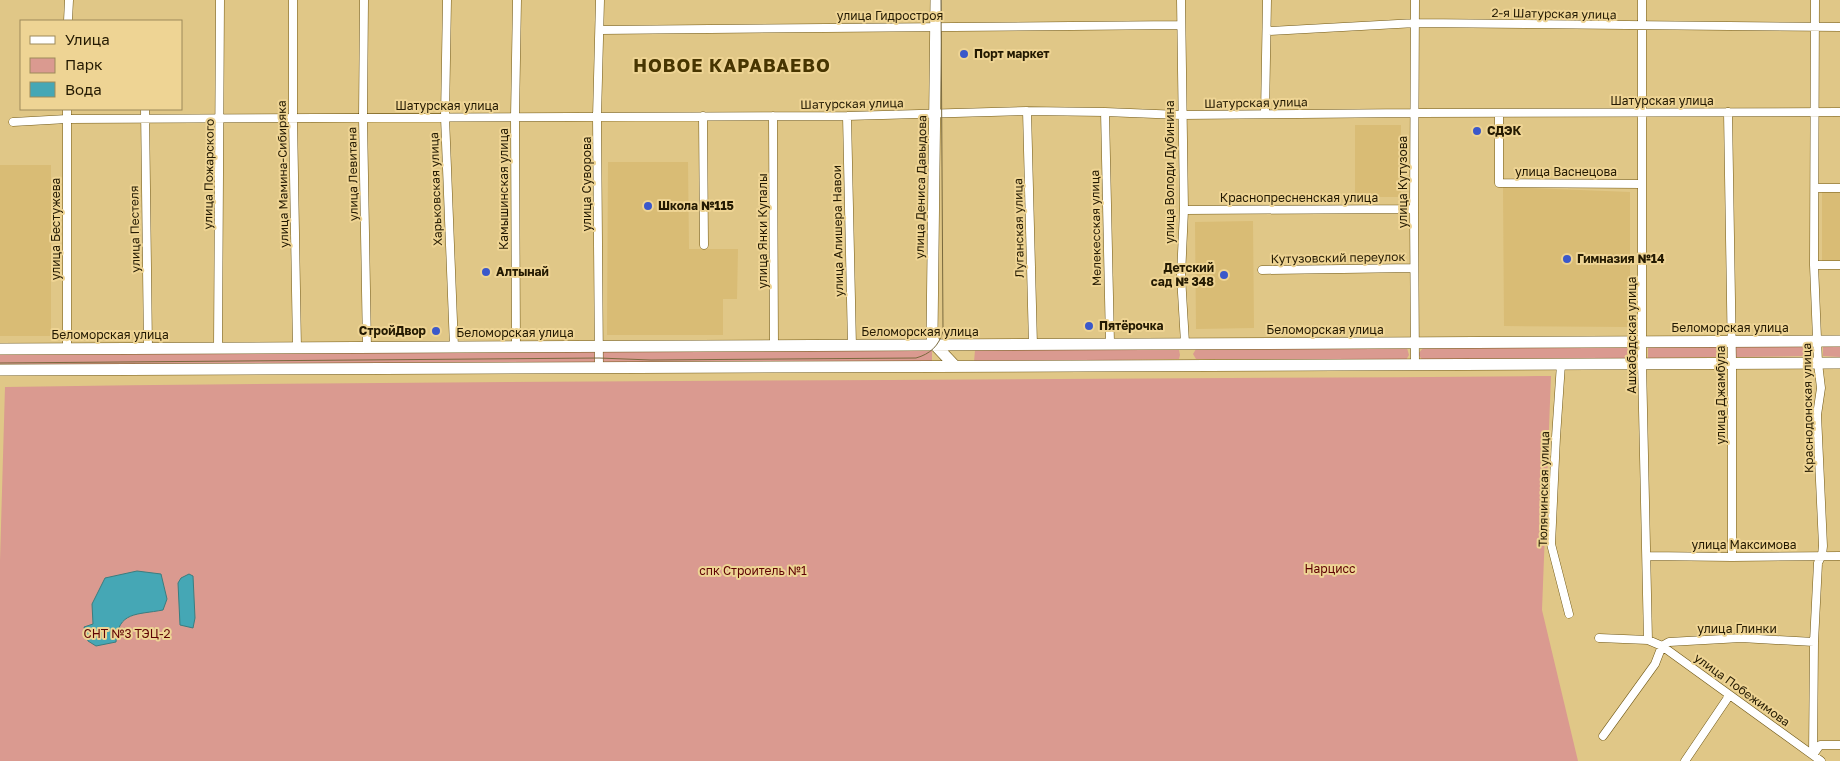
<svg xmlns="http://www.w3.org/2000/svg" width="1840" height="761" viewBox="0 0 1840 761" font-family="'Golos Text',sans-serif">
	<rect width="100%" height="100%" fill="#e0c787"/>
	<path fill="#d9bc75" d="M1355 125H1401V197H1355Z
		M608 162H688L689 249H738L737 299H723V335H607Z
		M0 165H51V336H0Z
		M1503 187 1630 192V327L1504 326Z
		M1822 191 1840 192V262H1822Z
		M1253 221 1254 328 1196 329 1195 222Z"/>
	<path fill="#da9a90" d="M1632 345V358L1423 361 1418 354 1423 348Z
		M1736 345H1809V356L1736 357Z
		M1823 345 1840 346V357L1823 356Z
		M1723 346V357L1648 358V347Z
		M1407 348 1409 355 1406 360 1196 359 1193 354 1196 349Z
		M595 350V365L0 366V352Z
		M602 350 932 351V364H602Z
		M975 350H1179L1180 355 1179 359 974 362Z
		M1551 376 1542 610 1578 761H0V561L5 387C520 380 1036 380 1551 376Z"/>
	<path fill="#45a7b5" stroke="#3b7d7f" d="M137 571 161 574 167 599 163 610C137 615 118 611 116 642L96 646 88 641 84 627 93 624 92 604 105 578Z
		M189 574 193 576 195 618 193 628 180 625 178 583 181 578Z"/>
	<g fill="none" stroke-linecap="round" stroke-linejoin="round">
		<defs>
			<path id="street" d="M293 0V118L297 348
				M364 0 363 118 367 348
				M447 0 445 117 454 347
				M1181 0 1184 210 1181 276 1185 343
				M1415 0 1414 209 1415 364
				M1642 0V363L1648 640
				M68 21 69 0
				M600 30 1181 25
				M1268 31 1416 23 1840 27
				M145 109 148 348
				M1027 111 1033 345
				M1105 112 1110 343
				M1728 112 1732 363V557
				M1499 113V183L1642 184
				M1265 114 1267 0
				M703 116 704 245
				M773 116 774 346
				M847 116 852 346
				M13 122 67 119 847 116 1027 111 1105 112 1181 115 1415 113 1840 112
				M1815 188H1840
				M1184 210 1414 209
				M1814 265H1840
				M1262 270 1414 268
				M516 347 515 117 517 0
				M218 348 220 0
				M67 349V109
				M1561 364 1556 437 1551 544 1569 614
				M599 368 597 117 600 0
				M1647 556 1732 557 1840 556
				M1599 638 1648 640 1662 646 1821 761
				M1603 736 1655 664 1662 646 1669 642 1741 638 1814 642
				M1813 755 1814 642 1818 563 1822 555 1823 546 1817 415 1821 388 1818 363 1814 265 1815 0
				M1813 755 1820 745H1840
				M1685 761 1729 696"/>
			<path id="secondary" d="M936 0 932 337 936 346 955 366
				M0 349 1840 341
				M0 370 1840 363"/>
		</defs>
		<use href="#street" stroke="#705816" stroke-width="9"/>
		<use href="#secondary" stroke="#705816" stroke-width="12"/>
		<use href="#street" stroke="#fff" stroke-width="8"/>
		<use href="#secondary" stroke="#fff" stroke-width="11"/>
		<path stroke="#79693e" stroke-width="1" d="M0 363 599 358 651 360 916 358C930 354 939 346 943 331L941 0"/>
	</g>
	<g fill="#3b58ca" stroke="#eed494" stroke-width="2">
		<circle cx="964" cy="54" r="5"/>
		<circle cx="1477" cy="131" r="5"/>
		<circle cx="648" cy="206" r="5"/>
		<circle cx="1567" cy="259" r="5"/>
		<circle cx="486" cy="272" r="5"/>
		<circle cx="1224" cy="275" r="5"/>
		<circle cx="1089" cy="326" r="5"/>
		<circle cx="436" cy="331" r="5"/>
	</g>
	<g text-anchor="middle" stroke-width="4" stroke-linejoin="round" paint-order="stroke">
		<g font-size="12" fill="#241a02" stroke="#eed494">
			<text transform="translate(1554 14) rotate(1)" y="4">2-я Шатурская улица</text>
			<text x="890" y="20">улица Гидростроя</text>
			<text x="1662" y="105">Шатурская улица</text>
			<text transform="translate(1256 103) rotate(-1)" y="4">Шатурская улица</text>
			<text transform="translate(852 104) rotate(-1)" y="4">Шатурская улица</text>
			<text x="447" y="110">Шатурская улица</text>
			<text transform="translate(1170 172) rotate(-90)" y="4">улица Володи Дубинина</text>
			<text x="1566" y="176">улица Васнецова</text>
			<text transform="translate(209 174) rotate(-89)" y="4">улица Пожарского</text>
			<text transform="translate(283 174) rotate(-91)" y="4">улица Мамина-Сибиряка</text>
			<text transform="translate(353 174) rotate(-91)" y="4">улица Левитана</text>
			<text transform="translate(1403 182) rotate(-90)" y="4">улица Кутузова</text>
			<text transform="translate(587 184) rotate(-90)" y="4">улица Суворова</text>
			<text transform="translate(921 187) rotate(-89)" y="4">улица Дениса Давыдова</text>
			<text transform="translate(436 189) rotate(-92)" y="4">Харьковская улица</text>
			<text transform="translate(504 189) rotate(-90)" y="4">Камышинская улица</text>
			<text x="1299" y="202">Краснопресненская улица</text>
			<text transform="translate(1019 228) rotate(-91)" y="4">Луганская улица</text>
			<text transform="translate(1096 228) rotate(-91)" y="4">Мелекесская улица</text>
			<text transform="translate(56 229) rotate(-90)" y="4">улица Бестужева</text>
			<text transform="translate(135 229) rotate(-91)" y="4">улица Пестеля</text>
			<text transform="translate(763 231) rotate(-90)" y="4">улица Янки Купалы</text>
			<text transform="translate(838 231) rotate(-91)" y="4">улица Алишера Навои</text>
			<text transform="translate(1338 258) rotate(-1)" y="4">Кутузовский переулок</text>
			<text x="1730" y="332">Беломорская улица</text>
			<text x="1325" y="334">Беломорская улица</text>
			<text x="920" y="336">Беломорская улица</text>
			<text x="515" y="337">Беломорская улица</text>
			<text x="110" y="339">Беломорская улица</text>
			<text transform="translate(1632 335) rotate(-90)" y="4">Ашхабадская улица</text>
			<text transform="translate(1721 395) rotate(-90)" y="4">улица Джамбула</text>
			<text transform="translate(1808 408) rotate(-91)" y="4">Краснодонская улица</text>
			<text transform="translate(1544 489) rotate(-89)" y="4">Тюлячинская улица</text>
			<text x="1744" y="549">улица Максимова</text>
			<text x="1737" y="633">улица Глинки</text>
			<text transform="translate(1742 690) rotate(36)" y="4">улица Побежимова</text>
		</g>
		<g font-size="12" font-weight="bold" fill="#241a02" stroke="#eed494" text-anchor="start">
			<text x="974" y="58">Порт маркет</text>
			<text x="1487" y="135">СДЭК</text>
			<text x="658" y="210">Школа №115</text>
			<text x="1577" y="263">Гимназия №14</text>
			<text x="1214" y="272" text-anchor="end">Детский<tspan x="1214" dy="14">сад № 348</tspan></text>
			<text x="496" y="276">Алтынай</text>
			<text x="1099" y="330">Пятёрочка</text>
			<text x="426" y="335" text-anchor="end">СтройДвор</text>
		</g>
		<g font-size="12" fill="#5e0203" stroke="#eed494">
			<text x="1330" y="573">Нарцисс</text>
			<text x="753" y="575">спк Строитель №1</text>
			<text x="127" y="638">СНТ №3 ТЭЦ-2</text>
		</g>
		<g font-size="18" font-weight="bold" letter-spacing="1" fill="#473501" stroke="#eed494">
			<text x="732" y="72">НОВОЕ КАРАВАЕВО</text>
		</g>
	</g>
	<rect x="20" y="20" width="162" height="90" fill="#eed494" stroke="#9d8a5a"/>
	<rect x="30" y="36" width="25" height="8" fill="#ffffff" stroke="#9d8a5a"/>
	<text x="65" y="45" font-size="15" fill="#241a02">Улица</text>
	<rect x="30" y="58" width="25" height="15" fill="#da9a90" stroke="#9d8a5a"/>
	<text x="65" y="70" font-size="15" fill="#241a02">Парк</text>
	<rect x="30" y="82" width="25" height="15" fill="#45a7b5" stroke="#9d8a5a"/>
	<text x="65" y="95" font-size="15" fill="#241a02">Вода</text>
</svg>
